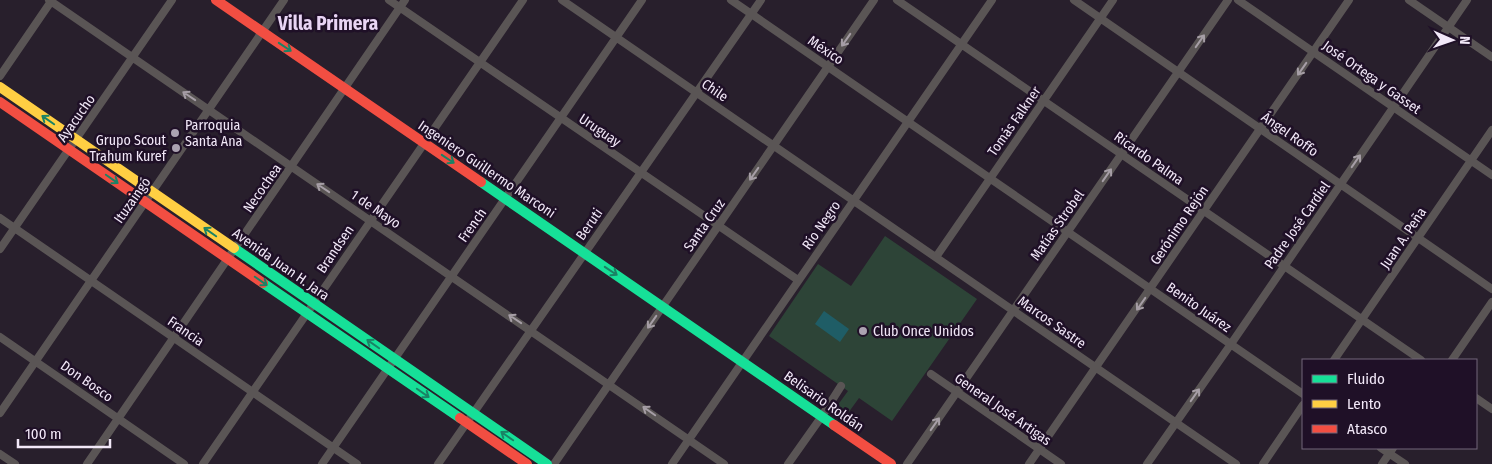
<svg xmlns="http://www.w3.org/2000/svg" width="1492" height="464" viewBox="0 0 1492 464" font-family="'Fira Sans Condensed',sans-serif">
	<rect width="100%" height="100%" fill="#281f2c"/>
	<path fill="#2d4437" d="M885 236 977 299 892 421 859 398 843 420 832 413 848 391 769 336 818 264 851 286Z"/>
	<path fill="#1f5d66" d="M824 311 849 329 840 342 815 324Z"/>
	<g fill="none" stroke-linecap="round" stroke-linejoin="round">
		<path stroke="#5a5555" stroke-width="8" d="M49 0 724 464
			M389 0 798 280
			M562 0 1236 464
			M731 0 1303 394
			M897 0 1421 360
			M1074 0 1492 289
			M1238 0 1492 175
			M1409 0 1492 57
			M0 76 52 0
			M0 218 357 464
			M0 249 172 0
			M936 257 1113 0
			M0 337 184 464
			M1334 360 1492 130
			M1452 360 1492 302
			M931 374 1061 464
			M1476 398 1492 409
			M0 413 284 0
			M1381 448 1405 464
			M0 454 15 464
			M87 464 405 0
			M203 464 523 0
			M322 464 642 0
			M438 464 761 0
			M554 464 874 0
			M672 464 992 0
			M788 464 822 416 841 386
			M907 464 1228 0
			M1029 464 1349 0
			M1147 464 1231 344 1467 0
			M1263 464 1303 405
			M1382 464 1393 448"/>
		<path stroke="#16e098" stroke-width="10" d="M481 182 834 425
			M234 248 547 464
			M263 283 460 418"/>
		<path stroke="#ffcf43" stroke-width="10" d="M0 87 234 248"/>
		<path stroke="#f24e42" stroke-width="10" d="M216 0 481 182
			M0 102 263 283
			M460 418 527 464
			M834 425 891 464"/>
	</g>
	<defs><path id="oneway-shaft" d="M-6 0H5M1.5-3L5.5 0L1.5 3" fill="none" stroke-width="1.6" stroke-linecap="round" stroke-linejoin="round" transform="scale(1.25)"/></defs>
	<g stroke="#a69ea6">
		<use href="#oneway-shaft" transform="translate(846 40) rotate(125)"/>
		<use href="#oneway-shaft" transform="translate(1200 41) rotate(-55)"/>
		<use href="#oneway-shaft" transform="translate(1302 69) rotate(125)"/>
		<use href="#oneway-shaft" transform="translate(189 96) rotate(-146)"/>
		<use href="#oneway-shaft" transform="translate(1356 161) rotate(-55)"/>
		<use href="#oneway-shaft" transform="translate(754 174) rotate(125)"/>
		<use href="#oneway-shaft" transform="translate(1107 175) rotate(-55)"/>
		<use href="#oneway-shaft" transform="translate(323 188) rotate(-146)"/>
		<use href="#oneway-shaft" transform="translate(1141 304) rotate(125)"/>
		<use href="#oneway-shaft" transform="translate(515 319) rotate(-146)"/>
		<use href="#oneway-shaft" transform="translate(652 322) rotate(125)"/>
		<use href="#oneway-shaft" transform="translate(1195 395) rotate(-55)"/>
		<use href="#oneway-shaft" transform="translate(649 411) rotate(-145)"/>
		<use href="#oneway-shaft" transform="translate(935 424) rotate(-55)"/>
	</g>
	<g stroke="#1a8265">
		<use href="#oneway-shaft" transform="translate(285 47) rotate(34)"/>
		<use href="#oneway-shaft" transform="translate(48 120) rotate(-145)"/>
		<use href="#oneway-shaft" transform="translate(448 159) rotate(34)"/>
		<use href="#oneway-shaft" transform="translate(112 179) rotate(35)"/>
		<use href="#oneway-shaft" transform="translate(210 232) rotate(-145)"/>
		<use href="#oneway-shaft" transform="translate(611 271) rotate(34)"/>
		<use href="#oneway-shaft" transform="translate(261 281) rotate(35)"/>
		<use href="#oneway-shaft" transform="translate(373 344) rotate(-145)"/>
		<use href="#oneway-shaft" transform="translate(423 393) rotate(35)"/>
		<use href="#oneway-shaft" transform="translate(507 436) rotate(-145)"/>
	</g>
	<g fill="#aba2b1" stroke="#1f1027" stroke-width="2">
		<circle cx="175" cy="133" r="5"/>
		<circle cx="176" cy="148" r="5"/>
		<circle cx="863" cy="331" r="5"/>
	</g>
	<g text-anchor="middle" stroke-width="5" stroke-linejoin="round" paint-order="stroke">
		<g font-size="14" fill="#f2e8f8" stroke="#1f1027">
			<text transform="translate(826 50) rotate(34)" y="5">México</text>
			<text transform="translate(1372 77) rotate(35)" y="5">José Ortega y Gasset</text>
			<text transform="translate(715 90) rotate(34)" y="5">Chile</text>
			<text transform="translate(76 118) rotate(-55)" y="5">Ayacucho</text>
			<text transform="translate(1014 121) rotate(-55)" y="5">Tomás Falkner</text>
			<text transform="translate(600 130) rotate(34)" y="5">Uruguay</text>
			<text transform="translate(1290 134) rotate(35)" y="5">Ángel Roffo</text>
			<text transform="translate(1149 158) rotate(35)" y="5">Ricardo Palma</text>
			<text transform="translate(487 169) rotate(34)" y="5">Ingeniero Guillermo Marconi</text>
			<text transform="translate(262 188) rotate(-55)" y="5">Necochea</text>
			<text transform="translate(132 200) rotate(-55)" y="5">Ituzaingó</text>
			<text transform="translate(376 209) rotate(34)" y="5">1 de Mayo</text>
			<text transform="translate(589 224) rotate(-55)" y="5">Beruti</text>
			<text transform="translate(472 225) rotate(-55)" y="5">French</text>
			<text transform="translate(704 225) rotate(-55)" y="5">Santa Cruz</text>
			<text transform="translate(821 225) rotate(-55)" y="5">Río Negro</text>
			<text transform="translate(1057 225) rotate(-55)" y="5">Matías Strobel</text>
			<text transform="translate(1179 225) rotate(-56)" y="5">Gerónimo Rejón</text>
			<text transform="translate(1297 225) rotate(-55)" y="5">Padre José Cardiel</text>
			<text transform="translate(1403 238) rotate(-56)" y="5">Juan A. Peña</text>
			<text transform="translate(335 249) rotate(-56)" y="5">Brandsen</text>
			<text transform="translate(281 264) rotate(35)" y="5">Avenida Juan H. Jara</text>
			<text transform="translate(1199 307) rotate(35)" y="5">Benito Juárez</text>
			<text transform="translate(1052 322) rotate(35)" y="5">Marcos Sastre</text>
			<text transform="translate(186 331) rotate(35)" y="5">Francia</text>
			<text transform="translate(87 381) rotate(35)" y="5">Don Bosco</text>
			<text transform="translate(824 401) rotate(35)" y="5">Belisario Roldán</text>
			<text transform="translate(1003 409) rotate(35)" y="5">General José Artigas</text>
		</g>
		<g font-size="14" fill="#f2e8f8" stroke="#1f1027" text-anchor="start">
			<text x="185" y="130">Parroquia<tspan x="185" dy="16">Santa Ana</tspan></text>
			<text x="166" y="145" text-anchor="end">Grupo Scout<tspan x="166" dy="16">Trahum Kuref</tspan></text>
			<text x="873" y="336">Club Once Unidos</text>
		</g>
		<g font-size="19" font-weight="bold" fill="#e9d5f5" stroke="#1f1027">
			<text x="328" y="30">Villa Primera</text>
		</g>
	</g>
	<rect x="1302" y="359" width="175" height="90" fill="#1f1027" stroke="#73667b"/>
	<rect x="1312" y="375" width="25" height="8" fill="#16e098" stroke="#73667b"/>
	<text x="1347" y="384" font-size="15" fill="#f2e8f8">Fluido</text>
	<rect x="1312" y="400" width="25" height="8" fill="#ffcf43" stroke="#73667b"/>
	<text x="1347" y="409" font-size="15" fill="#f2e8f8">Lento</text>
	<rect x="1312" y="425" width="25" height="8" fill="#f24e42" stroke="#73667b"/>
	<text x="1347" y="434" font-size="15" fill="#f2e8f8">Atasco</text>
	<g transform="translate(1452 40) rotate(92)" stroke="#1f1027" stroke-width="4" paint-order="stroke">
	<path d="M0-4L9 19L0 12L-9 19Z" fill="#f2e8f8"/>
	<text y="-8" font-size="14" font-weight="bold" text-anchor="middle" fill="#f2e8f8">N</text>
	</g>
	<path d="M18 439v8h92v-8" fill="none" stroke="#f2e8f8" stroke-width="2.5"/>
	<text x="25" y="439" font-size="15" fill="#f2e8f8" stroke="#1f1027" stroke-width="4" paint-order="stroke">100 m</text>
</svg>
